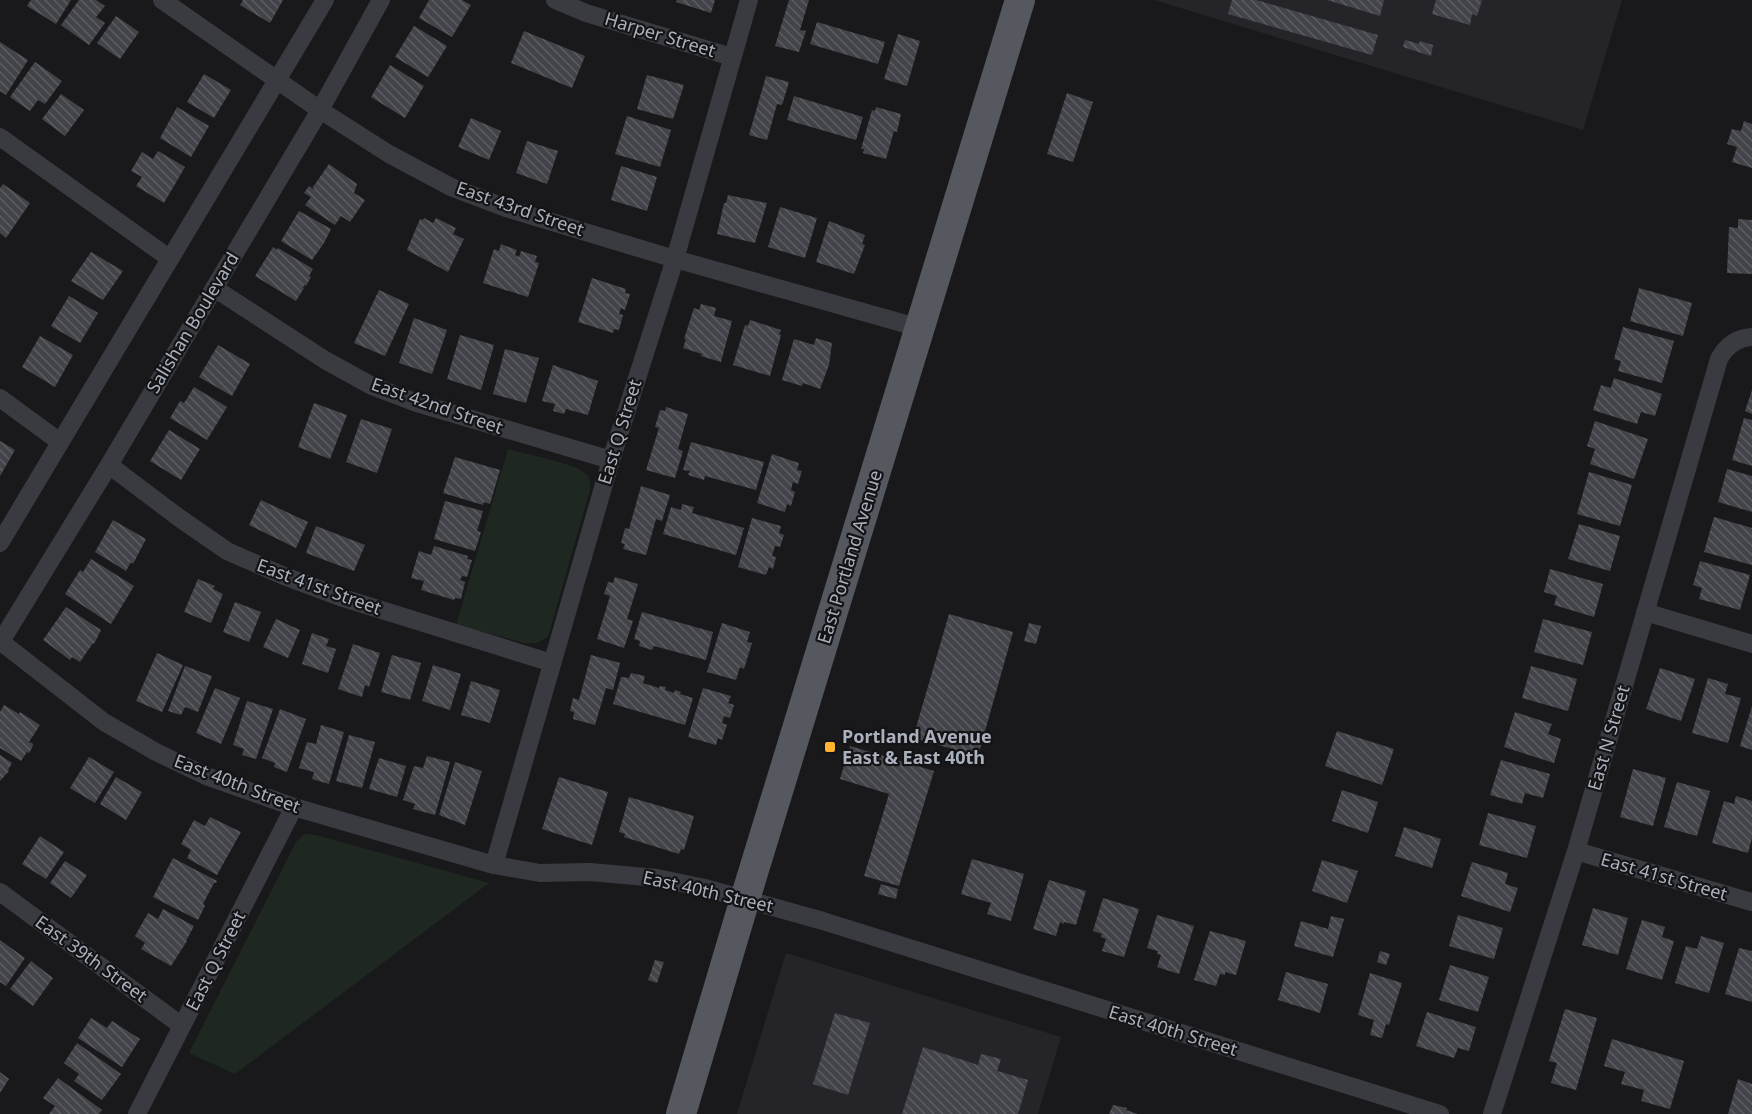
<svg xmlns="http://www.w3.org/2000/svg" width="1752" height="1114" viewBox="0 0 1752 1114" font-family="'Noto Sans',sans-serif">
	<defs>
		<pattern id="building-back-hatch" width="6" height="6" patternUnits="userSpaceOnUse" patternTransform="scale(1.5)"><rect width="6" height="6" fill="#434449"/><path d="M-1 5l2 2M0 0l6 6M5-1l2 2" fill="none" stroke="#5b5d61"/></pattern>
	</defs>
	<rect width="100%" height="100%" fill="#19191c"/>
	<path fill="#252529" d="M1154 0H1622L1583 130Z
		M786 953 1061 1037 1038 1114H737Z"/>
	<path fill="#1f2820" d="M508 449C525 454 574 463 585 473 591 477 590 484 590 490L548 637 536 643H525L456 625Z
		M304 834 316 835 489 883 235 1074 189 1053 296 842Z"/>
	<path fill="url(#building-back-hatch)" d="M31 0H71L56 24 27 6Z
		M79 0H96L105 6 96 17 105 23 89 45 61 25Z
		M243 0H283L270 23 240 5Z
		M429 0H462L471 5 452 37 419 18Z
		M677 0H715L711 13 676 2Z
		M789 0H809L800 30 806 31 799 52 775 46Z
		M1232 0H1256L1378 35 1372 55 1228 14Z
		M1327 0H1384L1380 16Z
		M1436 0H1482L1477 16 1472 14 1470 25 1432 14Z
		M116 16 139 32 120 59 97 43Z
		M817 22 885 42 878 64 810 44Z
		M414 26 447 46 428 77 395 57Z
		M524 31 585 56 572 88 511 63Z
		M898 34 920 41 907 86 884 79Z
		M1405 40 1419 44 1420 41 1433 45 1431 56 1403 47Z
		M0 42 28 60 6 95 0 91Z
		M35 62 62 81 45 104 38 100 30 111 10 97Z
		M390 65 424 86 405 118 371 97Z
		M204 74 231 90 214 118 187 102Z
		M647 75 684 85 673 119 637 109Z
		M766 76 789 82 782 105 777 104 767 140 749 135Z
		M1067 93 1093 102 1073 162 1047 154Z
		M61 94 84 110 65 136 42 119Z
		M794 96 863 117 856 140 787 120Z
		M177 107 209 126 191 157 160 138Z
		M876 107 901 114 897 132 894 131 886 159 863 153 864 149H861L872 110 875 111Z
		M627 116 671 130 660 167 615 154Z
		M471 118 501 131 489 160 458 147Z
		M1744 121 1752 124V168L1732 162 1737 147 1727 144 1732 129 1741 131Z
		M527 141 558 151 547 184 516 173Z
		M158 151 185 167 164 203 136 186 142 177 131 171 142 152 153 159Z
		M329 164 357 184 354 193 365 200 350 222 341 216 335 225 305 205 311 197 304 193 309 186 315 190 313 187Z
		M621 166 657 177 647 211 611 200Z
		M3 184 30 203 6 238 0 233V188Z
		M728 195 767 203 755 243 717 234 724 203H726Z
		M780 207 817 218 805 258 768 247Z
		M299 211 331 229 324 243 312 260 281 241Z
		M424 218 433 223 436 218 456 228 453 234 464 239 448 272 407 250 420 219 423 220Z
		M1738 219 1752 220V274L1727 273 1729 227 1738 228Z
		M829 221 865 235 862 244 865 245 854 274 816 262Z
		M501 244 517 250 515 255 519 257 521 251 537 256 535 262 539 263 528 297 483 283 494 249 499 251Z
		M273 247 277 250 278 248 313 269 309 276 311 277 306 286 304 285 303 288H304L296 301 255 276Z
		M91 252 123 271 103 300 71 281Z
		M592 278 626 289 625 293 630 294 625 310 621 308 619 314 623 315 619 330 614 329 613 333 578 322Z
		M1639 288 1692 303 1683 336 1630 321Z
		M379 290 409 304 385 356 354 343Z
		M69 296 98 313 80 343 51 326Z
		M701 304 716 308 714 316 732 321 721 362 701 356 702 354 683 348 686 339H684L694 308 699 310Z
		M414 318 447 330 432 374 399 363Z
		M750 320 781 330 779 334 781 335 770 376 733 365 745 325 748 326Z
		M1623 327 1674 341 1662 383 1618 371 1621 361 1614 359Z
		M460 335 494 345 481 390 447 379Z
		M40 336 73 355 55 387 22 367Z
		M816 338 832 343 829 365 820 389 803 383 802 386 782 380 794 339 814 345Z
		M218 345 250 364 232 396 199 377Z
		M505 349 539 358 526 403 493 394Z
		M553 365 598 381 588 415 566 409 564 414 553 411 555 404 542 401Z
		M1614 378 1662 394 1655 416 1641 412 1637 424 1593 410 1601 385 1611 388Z
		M194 387 227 407 207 440 170 418 180 401 184 403Z
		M1752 390V414L1745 411Z
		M314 403 347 415 330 459 298 447Z
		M666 407 688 414 678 449 683 451 675 478 646 470 659 428 655 427 660 410 665 411Z
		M1744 418 1752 420V466L1732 460Z
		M361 419 392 429 377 473 346 462Z
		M1595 421 1648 439 1634 479 1590 464 1595 449 1587 446Z
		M169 430 200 449 181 480 150 461Z
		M0 441 15 450 0 476Z
		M691 442 764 462 756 490 705 476 704 480 688 475 690 471 683 470Z
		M772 454 799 463 797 470 802 471 798 484 793 482 791 490 795 492 791 506 787 504 785 512 757 503Z
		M455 457 500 470 490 504 484 502 483 505 443 493Z
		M1727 469 1752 476V512L1718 502Z
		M1589 472 1632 485 1620 526 1577 514Z
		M641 486 670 495 662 521 656 519 646 555 623 549 625 544 621 543 625 528 629 529Z
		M261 500 308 522 296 548 249 525Z
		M445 501 483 511 477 531 481 532 475 551 434 539Z
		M682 504 694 507 692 513 744 528 736 555 663 534 671 507 681 510Z
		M1714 517 1752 528V565L1704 552Z
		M752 518 781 526 779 533 784 535 780 547 775 546 772 556 776 557 773 569 769 567 766 575 738 567Z
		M113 520 146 539 133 564 131 562 126 571 95 552Z
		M1579 524 1620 536 1610 571 1568 559Z
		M316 526 365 545 354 571 306 553Z
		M434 546 468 556 467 559 472 560 467 577 462 576 460 580 465 582 461 599 455 598 454 600 421 590 424 581 411 578 419 551 431 555Z
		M91 559 134 586 111 624 65 594 80 570 83 572Z
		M1700 561 1750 575 1740 610 1699 599 1702 588 1693 585Z
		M1550 569 1603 584 1594 617 1554 605 1557 596 1544 592Z
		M615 577 638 584 627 619 633 621 624 648 597 639 610 596 604 594 608 582 613 583Z
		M198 579 215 586 213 589 223 594 211 623 184 612Z
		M235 602 261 612 249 642 223 632Z
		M66 607 101 630 94 644 93 643 80 662 72 657 70 660 43 640Z
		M642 612 713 632 706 660 654 646 652 650 639 646 640 641 634 639Z
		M949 614 1013 632 978 756 913 738Z
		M276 619 300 630 288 658 263 647Z
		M1543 619 1592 632 1583 665 1534 652Z
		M722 623 750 632 747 642 752 643 744 669 740 667 736 680 707 672Z
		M1029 623 1041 626 1036 644 1024 641Z
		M312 633 329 639 326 646 336 649 328 673 302 664Z
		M353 644 380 653 369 687 365 685 362 697 338 689Z
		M157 653 183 665 162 712 136 701Z
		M392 655 421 663 410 700 381 692Z
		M591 655 620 663 613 690 606 688 595 725 573 719 574 712 570 711 573 698 579 700Z
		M433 665 461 674 450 710 422 701Z
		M185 666 212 676 198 712 185 707 181 715 168 711Z
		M1531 666 1577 679 1568 711 1522 698Z
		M1660 668 1695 679 1681 721 1646 709Z
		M631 673 645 676 643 683 659 688 660 686 666 687 665 690 674 693 675 690 681 692 680 694 693 698 685 725 613 704 621 677 629 678Z
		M1708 678 1728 684 1725 694 1741 698 1728 743 1692 733Z
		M471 681 500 690 490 723 461 715Z
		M215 688 240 698 221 744 196 733Z
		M703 688 731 696 728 703 734 705 730 718 724 716 722 723 727 725 722 740 718 738 716 745 688 737Z
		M247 701 273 709 256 759 242 755 244 749 233 745Z
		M4 705 19 714 20 712 40 725 29 742 33 744 32 748 29 753 27 752 21 761 0 748V712Z
		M1752 706V750L1740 746Z
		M280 709 306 719 287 772 274 767 275 763 262 758Z
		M1515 712 1552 724 1548 734 1561 739 1554 763 1504 747Z
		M321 725 344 732 329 784 312 779 314 772 299 768 307 742 316 744Z
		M1337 731 1394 749 1382 785 1325 766Z
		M349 735 375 742 362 788 336 781Z
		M850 746 934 771 899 886 864 876 889 794 840 779Z
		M0 755 12 763 8 770 9 771 0 781Z
		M427 756 450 762 435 815 413 809 415 804 403 800 414 766 423 768Z
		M89 757 114 772 95 803 70 788Z
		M379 758 406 766 397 797 369 789Z
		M1501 760 1550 774 1543 798 1525 793 1522 804 1490 795Z
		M455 762 482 771 465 825 439 815Z
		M1633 769 1666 778 1653 826 1620 817Z
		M116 777 142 792 126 820 100 804Z
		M559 777 608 792 592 845 542 829Z
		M1677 782 1710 791 1697 836 1664 827Z
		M1342 790 1378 802 1368 833 1332 821Z
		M1736 796 1752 801V838L1748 853 1712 843 1724 801 1734 804Z
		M629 797 694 816 684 850 681 849 679 854 624 837 625 834 619 832Z
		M1488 813 1536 826 1527 858 1479 845Z
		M210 817 241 832 217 875 187 858 191 850 181 844 194 820 205 826Z
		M1404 827 1441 839 1432 868 1395 856Z
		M40 836 64 852 46 879 22 864Z
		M173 858 217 881 216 883H214L203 904 205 906 198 920 153 897Z
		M972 859 1024 874 1011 921 987 914 991 903 961 894Z
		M1322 860 1358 871 1347 903 1312 891Z
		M65 861 87 875 71 898 50 883Z
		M1472 862 1508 873 1505 884 1518 888 1510 912 1461 896Z
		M1049 880 1086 891 1076 925 1064 922V924L1060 922 1056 936 1033 929Z
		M881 884 898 889 896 899 878 894Z
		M1103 898 1139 909 1124 957 1102 951 1106 939 1101 937 1102 934 1093 931Z
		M1593 908 1628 918 1618 955 1582 945Z
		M163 909 194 926 186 941H187L171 966 141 949 145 943 135 936 148 913 158 919Z
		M1157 915 1194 926 1179 974 1157 967 1161 955 1157 954 1158 951 1147 948Z
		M1458 915 1503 928 1494 959 1449 946Z
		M1331 916 1344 919 1333 957 1294 946 1301 921 1328 929Z
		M1642 920 1665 927 1662 937 1674 941 1662 980 1626 969Z
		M1210 931 1246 941 1236 975 1225 972V975L1220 974 1216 986 1194 980Z
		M1701 936 1724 943 1709 993 1675 983 1686 946 1697 949Z
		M0 940 25 958 6 986 0 982Z
		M1739 948 1752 951V1002L1725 994Z
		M1380 951 1390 954 1386 965 1377 962Z
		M655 960 664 962 657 983 648 980Z
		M31 961 53 978 33 1006 10 989Z
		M1450 965 1489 977 1478 1012 1439 1000Z
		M1286 972 1328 984 1320 1013 1278 1000Z
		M1370 973 1402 983 1389 1025 1386 1024 1382 1038 1370 1035 1374 1020 1358 1015Z
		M1565 1009 1597 1018 1576 1090 1551 1083 1557 1063 1549 1061Z
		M1427 1012 1476 1027 1469 1051 1458 1048 1454 1058 1416 1046Z
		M835 1013 870 1023 848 1095 813 1084Z
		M91 1018 107 1028 112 1021 140 1039 122 1067 78 1038Z
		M1612 1039 1684 1061 1670 1109 1641 1101 1644 1090 1621 1084 1625 1072 1604 1066Z
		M77 1043 121 1074 102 1100 74 1081 79 1074 64 1063Z
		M923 1047 978 1065 981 1054 1001 1059 997 1071 1028 1080 1018 1114H902Z
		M0 1072 9 1079 0 1093Z
		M58 1078 102 1110 99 1114H49L55 1106 43 1098Z
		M1738 1079 1752 1084V1114H1728Z
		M1113 1105 1127 1108 1126 1110 1138 1114H1109Z"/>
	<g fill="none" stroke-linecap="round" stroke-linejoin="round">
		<path stroke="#3a3b41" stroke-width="18" d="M162 0 320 110 389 154 451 187 509 209 675 259 920 328
			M555 0 586 13 732 57
			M0 137 169 258
			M214 288 325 360 372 386 417 403 611 460
			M0 398 60 442
			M109 465 178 517 227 551 284 576 343 598 552 663
			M0 543 325 0
			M1645 612 1752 644
			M0 641 104 722 156 752 206 776 294 807 494 865 540 873 590 872 657 878 705 888 823 921 1440 1114
			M0 643 109 465 320 110 381 0
			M1576 851 1752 902
			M494 865 611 460 675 259 749 0
			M0 892 182 1026
			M137 1114 294 807
			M1492 1114 1576 851 1719 359C1726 346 1736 338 1752 337"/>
		<path stroke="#565860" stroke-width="30" d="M681 1114 745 899 1020 0"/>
	</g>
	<rect fill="#ffb32e" stroke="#141417" stroke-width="2" x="824" y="741" width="12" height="12" rx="3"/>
	<g text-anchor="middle" stroke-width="4.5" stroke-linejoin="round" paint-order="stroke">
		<g font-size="18" fill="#abb1bc" stroke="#141417">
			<text transform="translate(660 35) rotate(17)" y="6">Harper Street</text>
			<text transform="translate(520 209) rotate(19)" y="6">East 43rd Street</text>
			<text transform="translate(193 323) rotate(-59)" y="6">Salishan Boulevard</text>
			<text transform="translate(437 406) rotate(19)" y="6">East 42nd Street</text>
			<text transform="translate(620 432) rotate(-73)" y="6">East Q Street</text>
			<text transform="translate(850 557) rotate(-73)" y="6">East Portland Avenue</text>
			<text transform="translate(319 587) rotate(20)" y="6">East 41st Street</text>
			<text transform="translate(1609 738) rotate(-74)" y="6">East N Street</text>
			<text transform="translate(237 784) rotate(21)" y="6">East 40th Street</text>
			<text transform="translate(1664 877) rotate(16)" y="6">East 41st Street</text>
			<text transform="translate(708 892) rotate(13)" y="6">East 40th Street</text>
			<text transform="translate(91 959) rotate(36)" y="6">East 39th Street</text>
			<text transform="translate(216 961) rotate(-63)" y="6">East Q Street</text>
			<text transform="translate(1173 1031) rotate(17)" y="6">East 40th Street</text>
		</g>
		<g font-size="18" font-weight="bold" fill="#abb1bc" stroke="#141417" text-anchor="start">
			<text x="842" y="743">Portland Avenue<tspan x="842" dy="21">East &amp; East 40th</tspan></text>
		</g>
	</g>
</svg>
